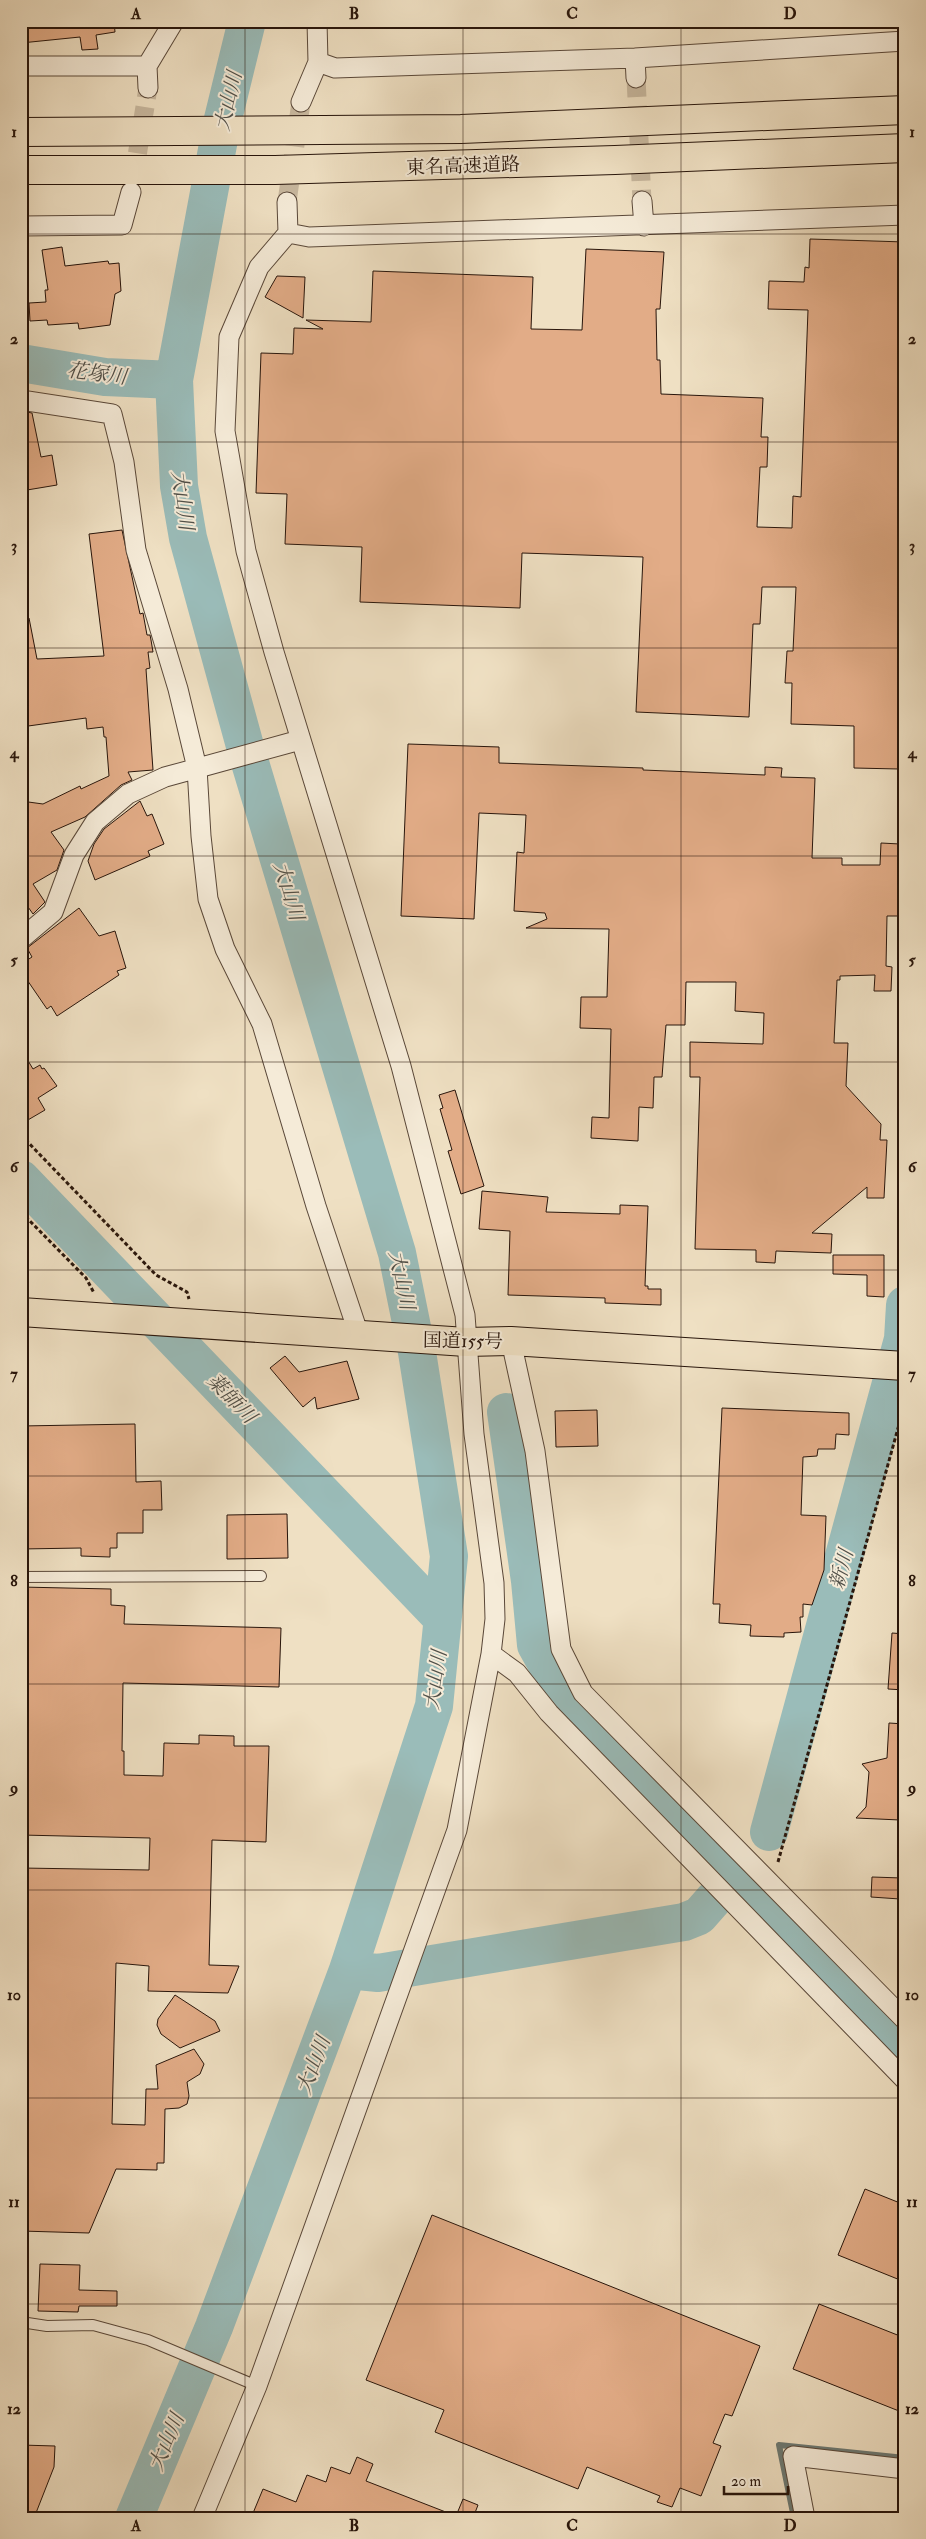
<svg xmlns="http://www.w3.org/2000/svg" width="926" height="2539" viewBox="0 0 926 2539" font-family="'IM FELL Double Pica','Noto Serif JP',serif">
	<rect width="100%" height="100%" fill="#efe0c3"/>
	<filter id="stains"><feTurbulence type="fractalNoise" baseFrequency=".004" numOctaves="4"/><feColorMatrix values="0 0 0 0 .2 0 0 0 0 .09 0 0 0 0 .02 0 0 0 .5 -.17"/></filter>
	<radialGradient id="worn" r=".72"><stop offset=".6" stop-color="#630" stop-opacity="0"/><stop offset="1" stop-color="#630" stop-opacity=".3"/></radialGradient>
	<g fill="none" stroke-linecap="round" stroke-linejoin="round">
		<path stroke="#6c7973" stroke-width="6" d="M794 2518 779 2445 905 2458"/>
		<path stroke="#9abcb9" stroke-width="38" d="M21 363 105 377 174 380
			M21 1179 442 1618
			M506 1412 530 1581 536 1645 566 1699 905 2047
			M769 1832 903 1339 905 1305
			M348 1970 378 1973 684 1922 699 1916 714 1899
			M134 2518 214 2327 348 1970 434 1706 449 1556 417 1352 397 1253 245 746 188 538 179 486 174 380 222 123 247 21"/>
	</g>
	<path fill="#e2ac87" stroke="#28150b" d="M21 21H114L115 32 96 35 98 49 82 50 80 37 21 43Z
		M810 239 905 242V728H901L899 769 854 768V726L791 724 792 683H785L787 651H793L796 587H762L760 624H753L749 717 636 712 643 557 522 553 520 608 360 602 362 547 285 544 287 494 256 493 261 353 293 354 294 328 323 329 306 320 371 322 373 271 533 277 531 329 582 330 586 249 664 252 660 309H656L657 360H660L661 394 763 398 761 437H768L767 467H760L757 527 792 528 793 496 801 497 808 310 768 309 769 281 804 282 805 267 809 268Z
		M62 247 65 266 108 261 109 264 119 263 121 291 115 294 110 325 79 329 78 323 48 325 47 320 30 321 29 303 46 302 45 290H48L42 250Z
		M277 276 305 277 303 318 265 297Z
		M21 411 32 413 41 457 52 455 57 485 21 491Z
		M122 530 140 614 143 613 147 635H150L151 640 153 652H148L150 668 146 669 153 770 128 772 132 780 121 785 85 817 51 832 64 850 57 870 33 884 45 902 33 914 21 897V801L43 804 80 786 81 789 109 776 106 737H104L103 727 87 729 86 718 21 727V619L29 618 37 659 104 656 89 534Z
		M408 744 499 747V763L643 768V770L765 775V767L782 768 781 777 815 778 812 858H842V865H880L881 843 900 844 898 916H887L886 966 892 967 891 991H874L875 975 840 976V980H837L834 1043H848L846 1086 881 1124 880 1140H887L884 1198H867V1187L812 1233 832 1234 831 1253 776 1251 775 1263 756 1262V1250L695 1249 700 1077H690V1042L763 1044 764 1013 735 1011 736 982H686L685 1025H666L662 1077H654L653 1108 639 1107 638 1141 591 1138 592 1117 609 1118 611 1029 580 1028 581 997H607L609 929 526 928 547 919 545 913 514 911 517 852 524 853 526 815 479 813 474 919 401 916Z
		M140 801 147 816 152 814 164 844 148 851 150 856 95 880 88 861 94 844 104 829Z
		M79 908 99 936 115 931 126 968 117 971 119 975 57 1016 51 1006 47 1009 21 971V964L32 957 27 948Z
		M21 1049 33 1069 40 1065 42 1069 44 1068 57 1086 38 1098 45 1110 21 1124Z
		M455 1090 484 1186 461 1194 448 1151 452 1150 440 1109 443 1108 439 1095Z
		M482 1191 548 1197 546 1212 620 1214V1205L648 1206 645 1286H648V1289H661V1305L605 1303V1298L508 1295 510 1231 479 1229Z
		M833 1255H884V1297L867 1296V1275L833 1274Z
		M285 1356 299 1372 347 1361 359 1399 317 1409 315 1397 303 1407 270 1368Z
		M722 1408 849 1413V1435L836 1434 835 1449H818L817 1456 803 1457 801 1515 826 1516 824 1570 812 1605 803 1604V1617H800L801 1632 784 1633V1637L750 1636 751 1625 719 1623 720 1604H713Z
		M597 1410 598 1446 556 1447 555 1411Z
		M135 1424 136 1482 161 1481 162 1510H143V1533H117V1548H110V1557L81 1556V1548L21 1549V1426Z
		M287 1514 288 1558 227 1559V1515Z
		M21 1587 111 1589V1605L125 1606 124 1624 281 1628 279 1687 123 1683 122 1751H124V1775L163 1776 164 1743 199 1744V1735L234 1736V1746H269L266 1842 212 1840 209 1965 239 1966 228 1993 148 1991 149 1966 116 1963 112 2124 145 2125 146 2089H158L156 2065 194 2049 204 2064 200 2074 187 2082 189 2096 187 2104 179 2108 165 2109 164 2163H157V2170L116 2169 89 2233 21 2231V1868L149 1870 150 1838 21 1835Z
		M892 1633 905 1634V1690L888 1689Z
		M889 1723 905 1724V1811L900 1810V1820L856 1818 866 1807 867 1796 869 1772 862 1764 887 1758Z
		M872 1877 902 1878 900 1899 871 1897Z
		M175 1995 215 2021 220 2031 180 2048 161 2034 157 2025 158 2019Z
		M865 2189 905 2205V2282L838 2255Z
		M432 2215 760 2346 732 2416 725 2414 713 2443 721 2446 701 2496 680 2488 672 2507 657 2502 660 2496 587 2467 578 2489 435 2432 444 2410 366 2380Z
		M40 2264 80 2265 79 2290 117 2291V2306H79L78 2312 38 2311Z
		M819 2304 905 2338V2398L899 2411 793 2369Z
		M21 2445 55 2446 54 2467 34 2518H21Z
		M357 2457 373 2464 366 2481 456 2516 463 2499 478 2505 473 2518H251L263 2489 296 2502 307 2475 326 2482 331 2467 350 2474Z"/>
	<g fill="none" stroke-linecap="round" stroke-linejoin="round">
		<path stroke="#c7b79e" stroke-width="19" stroke-dasharray="19 9" stroke-linecap="butt" d="M636 78 642 201
			M133 181 148 88
			M287 202 301 102"/>
		<defs>
			<path id="service" d="M21 1577 261 1576
				M21 2322 47 2326 93 2325 148 2340 257 2386"/>
			<path id="minor" d="M635 58 636 78
				M318 62 335 68 635 58 905 41
				M21 66H147
				M148 88 147 66 174 21
				M301 102 318 62 317 21
				M642 201 644 226
				M287 202 288 233 259 267 229 337 225 431 246 551 274 652 401 1066 465 1315 474 1434 494 1583 495 1619 491 1654 517 1673 549 1713 905 2080
				M21 226 122 225 131 192
				M288 233 309 237 905 215
				M21 400 112 414 124 462 136 550 178 689 197 768 201 836 208 899 225 949 262 1024 316 1206 359 1335
				M21 939 53 912 74 855 95 822 128 794 165 777 300 740
				M511 1341 535 1451 561 1649 583 1693 905 2020
				M202 2518 257 2386 457 1830 491 1654
				M805 2518 793 2456 905 2469"/>
			<path id="trunk" d="M21 1312 466 1342 511 1341 905 1366"/>
			<path id="motorway" d="M21 132 461 129 905 110
				M21 170H275L615 160 905 148"/>
		</defs>
		<use href="#service" stroke="#5a4839" stroke-width="12"/>
		<use href="#minor" stroke="#5a4839" stroke-width="21"/>
		<use href="#trunk" stroke="#28150b" stroke-width="30"/>
		<use href="#motorway" stroke="#28150b" stroke-width="30"/>
		<path stroke="#28150b" stroke-width="3" stroke-dasharray="4 2.5" stroke-linecap="butt" d="M21 1135 156 1275 187 1292 189 1299
			M21 1212 86 1278 94 1293
			M778 1862 905 1403"/>
		<use href="#service" stroke="#f5ebd8" stroke-width="10"/>
		<use href="#minor" stroke="#f5ebd8" stroke-width="19"/>
		<use href="#trunk" stroke="#efe0c3" stroke-width="28"/>
		<use href="#motorway" stroke="#efe0c3" stroke-width="28"/>
	</g>
	<path fill="none" stroke="#28150b" stroke-width="1" stroke-opacity="0.55" d="M245 21V2518M463 21V2518M681 21V2518M21 234H905M21 442H905M21 648H905M21 856H905M21 1062H905M21 1270H905M21 1476H905M21 1684H905M21 1890H905M21 2098H905M21 2304H905"/>
	<g text-anchor="middle" stroke-width="4" stroke-linejoin="round" paint-order="stroke">
		<g font-size="19" fill="#28150b" stroke="#f5ebd8">
			<text transform="translate(463 165) rotate(-2)" y="7">東名高速道路</text>
			<text transform="translate(463 1340) rotate(1)" y="7">国道155号</text>
		</g>
		<g font-size="20" font-style="italic" fill="#504f48" stroke="#f5ebd8">
			<text transform="translate(228 101) rotate(-77)" y="7">大山川</text>
			<text transform="translate(97 373) rotate(7)" y="7">花塚川</text>
			<text transform="translate(183 500) rotate(82)" y="7">大山川</text>
			<text transform="translate(289 891) rotate(73)" y="7">大山川</text>
			<text transform="translate(402 1280) rotate(78)" y="7">大山川</text>
			<text transform="translate(232 1398) rotate(46)" y="7">薬師川</text>
			<text transform="translate(841 1569) rotate(-75)" y="7">新川</text>
			<text transform="translate(435 1680) rotate(-82)" y="7">大山川</text>
			<text transform="translate(313 2065) rotate(-69)" y="7">大山川</text>
			<text transform="translate(166 2442) rotate(-67)" y="7">大山川</text>
		</g>
	</g>
	<rect width="926" height="2539" fill="none" stroke="#efe0c3" stroke-width="55"/>
	<path d="M724 2486v8h64v-8" fill="none" stroke="#28150b" stroke-width="2.5"/>
	<text x="731" y="2486" font-size="15" fill="#28150b" stroke="#f5ebd8" stroke-width="4" paint-order="stroke">20 m</text>
	<rect x="28" y="28" width="870" height="2484" fill="none" stroke="#28150b" stroke-width="2"/>
	<g font-size="16" text-anchor="middle" font-weight="bold" fill="#28150b">
		<text x="136" y="19">A</text>
		<text x="354" y="19">B</text>
		<text x="572" y="19">C</text>
		<text x="790" y="19">D</text>
		<text x="14" y="137">1</text>
		<text x="912" y="137">1</text>
		<text x="14" y="344">2</text>
		<text x="912" y="344">2</text>
		<text x="14" y="551">3</text>
		<text x="912" y="551">3</text>
		<text x="14" y="758">4</text>
		<text x="912" y="758">4</text>
		<text x="14" y="965">5</text>
		<text x="912" y="965">5</text>
		<text x="14" y="1172">6</text>
		<text x="912" y="1172">6</text>
		<text x="14" y="1379">7</text>
		<text x="912" y="1379">7</text>
		<text x="14" y="1586">8</text>
		<text x="912" y="1586">8</text>
		<text x="14" y="1793">9</text>
		<text x="912" y="1793">9</text>
		<text x="14" y="2000">10</text>
		<text x="912" y="2000">10</text>
		<text x="14" y="2207">11</text>
		<text x="912" y="2207">11</text>
		<text x="14" y="2414">12</text>
		<text x="912" y="2414">12</text>
		<text x="136" y="2531">A</text>
		<text x="354" y="2531">B</text>
		<text x="572" y="2531">C</text>
		<text x="790" y="2531">D</text>
	</g>
	<rect width="100%" height="100%" filter="url(#stains)"/>
	<rect width="100%" height="100%" fill="url(#worn)"/>
</svg>
